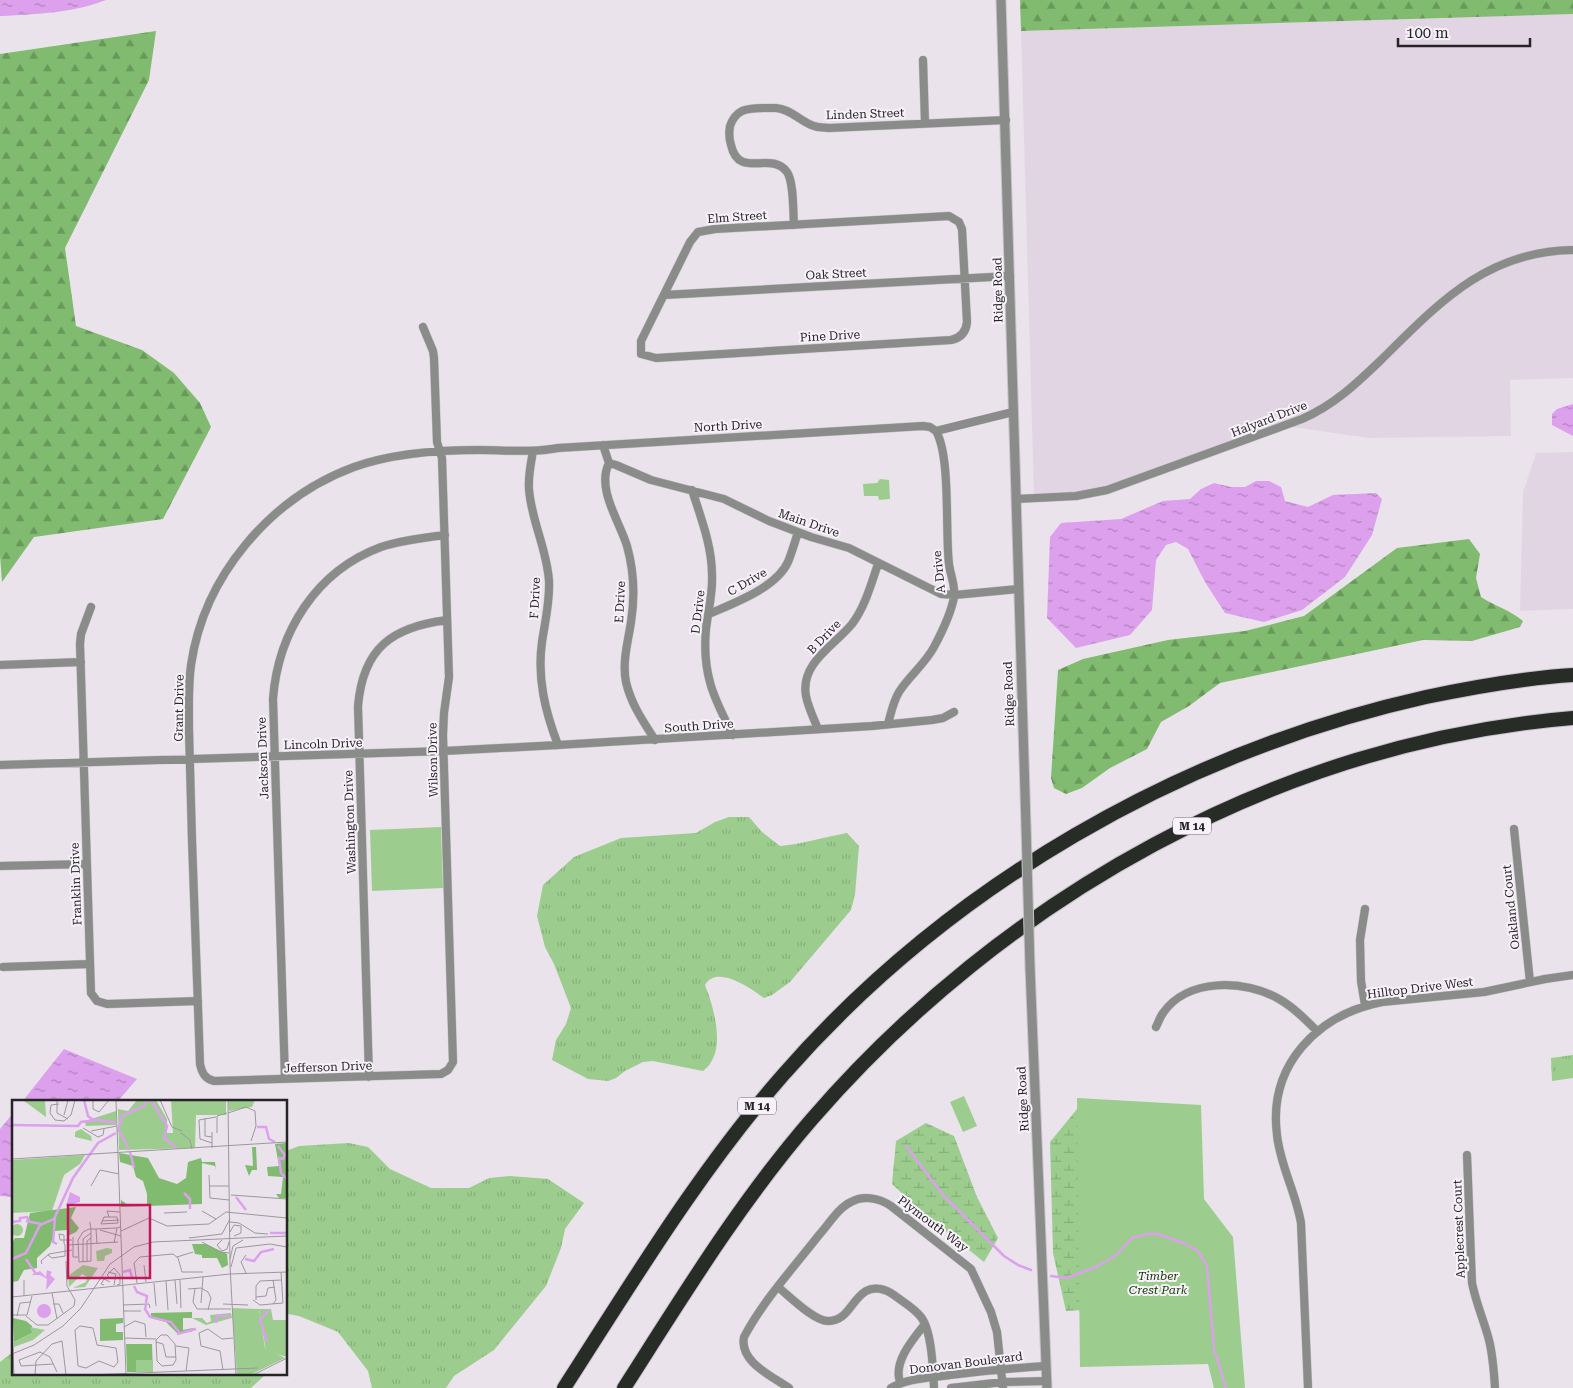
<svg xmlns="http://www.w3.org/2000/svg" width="1573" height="1388" viewBox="0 0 1573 1388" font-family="'Roboto Serif',serif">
	<defs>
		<pattern id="grass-tufts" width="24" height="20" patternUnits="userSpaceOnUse" patternTransform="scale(1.25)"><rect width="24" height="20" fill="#9ccd8e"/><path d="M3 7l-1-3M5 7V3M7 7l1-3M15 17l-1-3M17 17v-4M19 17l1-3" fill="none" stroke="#86b07a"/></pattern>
		<pattern id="forest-firs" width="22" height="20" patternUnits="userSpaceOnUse" patternTransform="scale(1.25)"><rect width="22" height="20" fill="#80bb6f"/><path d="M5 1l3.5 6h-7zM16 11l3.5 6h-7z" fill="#69985b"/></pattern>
		<pattern id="wetland-marsh" width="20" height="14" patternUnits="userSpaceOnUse" patternTransform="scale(1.25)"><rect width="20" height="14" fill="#9ccd8e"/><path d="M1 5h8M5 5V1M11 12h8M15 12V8" fill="none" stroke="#86b07a"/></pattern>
		<pattern id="water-ripples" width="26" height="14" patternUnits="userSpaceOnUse" patternTransform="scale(1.25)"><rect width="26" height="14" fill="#dca0ec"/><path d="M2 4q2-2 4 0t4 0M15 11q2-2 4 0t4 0" fill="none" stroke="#b282bf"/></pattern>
	</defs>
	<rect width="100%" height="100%" fill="#eae3ec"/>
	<path fill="#e1d5e4" d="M1573 14V378L1510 380 1511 436 1369 438 1286 426 1107 490 1034 498 1021 31Z
		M1573 452V609L1520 611 1523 492 1536 453Z"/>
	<path fill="url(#grass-tufts)" d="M729 817H749L762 832 780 846C803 844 824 837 847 833L859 846 855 895 851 910 790 982 772 995 764 998C751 988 716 964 705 985 713 1005 724 1043 711 1062 709 1066 706 1068 703 1071L653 1061 643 1062 625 1071 616 1078 608 1081 588 1079 552 1060 556 1040 566 1024 571 1008 554 964 545 947 537 916 543 885 574 857 621 838 696 833 715 822Z
		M1573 1055V1078L1552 1081 1551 1058Z
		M349 1143 368 1147 390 1169 431 1188H469L489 1178 510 1176 548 1179 584 1203 565 1229 561 1248 546 1286 494 1350 454 1376 446 1388H372L368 1371 338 1332 299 1316 288 1314 286 1311V1151L299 1146Z
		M14 1351V1374H266L251 1388H0V1362Z"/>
	<path fill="url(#forest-firs)" d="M1020 0H1573V14L1021 31Z
		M156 31 149 80 65 248 76 326 142 350 174 373 200 403 211 427 163 519 34 537 2 582 0 555V54Z
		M1469 539 1480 554 1476 578 1481 597C1495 606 1510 610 1523 621L1520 627 1472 641 1423 640 1220 683 1189 706 1161 722 1147 749 1110 768 1082 788 1066 794 1054 788 1051 778 1058 670 1083 659 1168 640 1245 631 1304 616 1397 548Z"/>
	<path fill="url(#wetland-marsh)" d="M1082 1103 1198 1304 1066 1311 1053 1253 1050 1142Z
		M926 1123 954 1136 977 1197 998 1238 984 1262 924 1214 892 1184 896 1141Z"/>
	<path fill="#9ccd8e" d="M880 479 889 480 890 499 879 500 878 496H864L863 484 877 483Z
		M441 827 443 888 372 891 370 830Z
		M964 1096 977 1126 963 1132 950 1102Z
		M1077 1098 1201 1105 1204 1199 1233 1237 1245 1388H1214L1208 1364 1080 1367Z"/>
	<path fill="url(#water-ripples)" d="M0 0H106C73 13 37 14 2 16H0Z
		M1573 404V436L1552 425V414L1557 409Z
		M1256 481H1269L1281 487 1285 501 1308 507 1333 495 1376 493 1382 499 1372 535 1345 577 1302 610 1264 622 1225 613 1205 582 1188 549 1176 542 1166 545 1156 560 1152 610 1130 635 1076 648 1047 618 1050 537 1061 523 1121 519 1163 501 1190 499 1201 489 1214 483 1231 487H1245Z
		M64 1049 137 1079 117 1102H22Z
		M14 1112V1197L0 1196V1129Z"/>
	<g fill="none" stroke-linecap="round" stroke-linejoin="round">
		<path stroke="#dca0ec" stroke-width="2.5" d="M906 1146 943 1195 1004 1256 1018 1265 1031 1270
			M1051 1276 1066 1278 1096 1267 1115 1256 1132 1238 1147 1234H1158L1183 1243 1198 1251 1207 1266 1214 1349 1226 1388"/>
		<defs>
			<path id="minor" d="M923 60 925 123
				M949 216 959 222 962 229 967 322C966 332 961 338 951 340L656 358 641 354V341L690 242 698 232 715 229Z
				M794 225C793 212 794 182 787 172 771 150 739 180 731 145 729 139 729 132 730 126 732 120 736 114 742 111 751 107 766 108 776 108 791 109 801 122 814 126 819 128 824 127 829 128L1006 120
				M664 295 1010 276
				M423 327 433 351 434 358 437 442 442 458 449 677 444 713 443 735 453 1062 448 1070 441 1074 214 1081C205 1079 202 1073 200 1064 197 990 195 915 192 840 191 804 190 767 189 730 189 708 188 687 191 665 204 576 270 498 354 467 393 453 438 450 479 450 506 450 532 453 558 448L923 426 930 427 936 431 1013 412
				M603 445 609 463 616 465 651 480 724 499 769 521 811 537 849 548 941 594 955 595 1019 589
				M533 451C531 463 528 476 529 489 531 520 547 549 549 581 550 602 545 622 542 642 537 678 545 711 558 745
				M609 463C596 489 620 522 627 546 634 571 635 597 631 622 628 642 622 662 626 682 631 704 643 721 655 740
				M692 490C701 518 712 546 712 575 713 594 708 611 706 629 702 673 713 697 733 735
				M1016 499 1076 496 1107 490 1302 419C1334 405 1356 384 1381 360 1438 304 1486 251 1573 250
				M91 607 81 634 80 644 91 993 97 1001 107 1004 198 1001
				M709 614C734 603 776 588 788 562 792 552 795 542 798 532
				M0 665 81 662
				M888 724C891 713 893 702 899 692 909 676 925 664 934 647 942 632 951 614 954 597 956 587 950 574 949 564 945 531 951 457 936 431
				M818 729C814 719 808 707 806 696 800 663 834 646 852 624 865 607 871 584 878 564
				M0 765 444 751 558 745 872 726 932 720 943 718 954 712
				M1514 829 1530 982
				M0 866 87 864
				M1365 909 1360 940 1361 981 1365 1005
				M3 967 90 964
				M1156 1027C1158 1023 1160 1017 1163 1013 1187 978 1245 979 1279 999 1293 1007 1305 1019 1317 1031
				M369 1077 358 706C363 648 392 627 447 620
				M285 1079 273 699C278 632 316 571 381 547 402 540 423 538 445 535
				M1467 1155 1472 1283C1476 1303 1484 1321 1489 1340 1493 1356 1494 1372 1495 1388
				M778 1287C789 1296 814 1321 828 1321 848 1321 851 1300 866 1291 875 1286 886 1289 894 1295 903 1302 914 1308 921 1317 932 1331 933 1370 934 1388
				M900 1382C893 1362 913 1339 925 1324
				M789 1388C772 1376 739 1362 744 1337 763 1301 794 1267 819 1235 829 1224 838 1208 851 1202 864 1195 879 1198 891 1206L971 1269 991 1312 997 1332 1003 1388
				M891 1388C908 1378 930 1378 950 1375 982 1371 1014 1368 1046 1366
				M951 1388 1003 1382 1047 1381
				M1308 1388 1301 1223C1296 1193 1280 1165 1277 1135 1268 1065 1317 1015 1382 1002L1484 992 1545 979 1573 975"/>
			<path id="tertiary" d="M1001 0 1026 826
				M1030 967 1047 1388"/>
			<path id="motorway" d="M564 1388C633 1281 699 1171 783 1075 949 885 1180 752 1426 697 1474 687 1523 678 1573 675
				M624 1388C683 1296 740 1202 812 1119 1003 898 1279 742 1573 718"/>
		</defs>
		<use href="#minor" stroke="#c7c1c9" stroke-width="9"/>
		<use href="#tertiary" stroke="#c7c1c9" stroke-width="11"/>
		<use href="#motorway" stroke="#c7c1c9" stroke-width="16"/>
		<use href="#minor" stroke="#8a8c89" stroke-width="8"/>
		<use href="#tertiary" stroke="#8a8c89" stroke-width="9"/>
		<use href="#motorway" stroke="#272c26" stroke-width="14"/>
		<defs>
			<path id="tertiary-bridge" d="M1026 826 1030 967"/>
		</defs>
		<use href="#tertiary-bridge" stroke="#c7c1c9" stroke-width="11" stroke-linecap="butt"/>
		<use href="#tertiary-bridge" stroke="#8a8c89" stroke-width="9"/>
	</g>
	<g text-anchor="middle" stroke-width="4" stroke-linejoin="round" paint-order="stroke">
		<g fill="#f7f1f9" stroke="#656266" stroke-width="1">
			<rect x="1173" y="817.5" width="38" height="17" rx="4"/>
			<rect x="738" y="1097.5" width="38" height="17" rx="4"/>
		</g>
		<g font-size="11" font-weight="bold" fill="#272427">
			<text x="1192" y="830">M 14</text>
			<text x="757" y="1110">M 14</text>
		</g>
		<g font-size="12" fill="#272427" stroke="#f7f1f9">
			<text transform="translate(865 114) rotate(-2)" y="4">Linden Street</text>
			<text transform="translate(737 217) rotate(-4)" y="4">Elm Street</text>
			<text transform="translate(836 274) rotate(-3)" y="4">Oak Street</text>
			<text transform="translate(998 290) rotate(-91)" y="4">Ridge Road</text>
			<text transform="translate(830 336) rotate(-3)" y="4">Pine Drive</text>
			<text transform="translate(1269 419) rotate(-21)" y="4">Halyard Drive</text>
			<text transform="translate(728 426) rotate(-3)" y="4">North Drive</text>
			<text transform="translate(809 523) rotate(19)" y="4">Main Drive</text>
			<text transform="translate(939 572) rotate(-96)" y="4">A Drive</text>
			<text transform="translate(747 582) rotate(-30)" y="4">C Drive</text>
			<text transform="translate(535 598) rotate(-87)" y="4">F Drive</text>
			<text transform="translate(620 602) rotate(-87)" y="4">E Drive</text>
			<text transform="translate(698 612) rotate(-83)" y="4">D Drive</text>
			<text transform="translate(824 637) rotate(-46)" y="4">B Drive</text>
			<text transform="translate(1009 694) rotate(-92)" y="4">Ridge Road</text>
			<text transform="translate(179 708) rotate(-89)" y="4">Grant Drive</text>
			<text transform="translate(699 726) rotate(-4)" y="4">South Drive</text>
			<text transform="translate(323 744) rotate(-2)" y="4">Lincoln Drive</text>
			<text transform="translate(263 758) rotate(-92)" y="4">Jackson Drive</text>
			<text transform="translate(433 760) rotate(-91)" y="4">Wilson Drive</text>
			<text transform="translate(350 822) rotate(-92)" y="4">Washington Drive</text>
			<text transform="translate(76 884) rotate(-92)" y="4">Franklin Drive</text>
			<text transform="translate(1511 907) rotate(-96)" y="4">Oakland Court</text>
			<text transform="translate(1420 988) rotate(-7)" y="4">Hilltop Drive West</text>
			<text transform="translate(328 1067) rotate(-2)" y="4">Jefferson Drive</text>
			<text transform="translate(1023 1099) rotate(-93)" y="4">Ridge Road</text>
			<text transform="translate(933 1224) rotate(37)" y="4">Plymouth Way</text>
			<text transform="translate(1459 1229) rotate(-92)" y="4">Applecrest Court</text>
			<text transform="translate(966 1363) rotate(-7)" y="4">Donovan Boulevard</text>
		</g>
		<g font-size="12" font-style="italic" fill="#133a04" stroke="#f7f1f9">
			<text x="1158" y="1280">Timber<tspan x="1158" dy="14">Crest Park</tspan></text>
		</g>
	</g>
	<g transform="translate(12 1100)">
		<rect width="275" height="275" fill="#eae3ec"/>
		<path d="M216 0H243L240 7 217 11ZM73 55 68 64 52 75 40 111 0 113V60ZM95 148 100 149V153L93 156 92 161H85L84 151ZM71 165 86 168 73 187 61 188 74 182 75 177 70 174 57 187 56 176ZM220 208 247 209 253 248 273 258 238 275H225Z" fill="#9ccd8e"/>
		<path d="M274 43 275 98H267L264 94H269L271 77 256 76 255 67 267 66 263 44ZM240 47H244L245 70H240L237 76 233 65 241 66ZM107 53 136 58 147 78 165 84 174 78 176 62 189 58 190 62H203L204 70 203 66 190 63V104L109 107V100L116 105 135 104V94L131 81 124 77 121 66 108 62ZM64 107 59 118 67 128 64 132 56 136 55 130 43 131 38 146 25 158V168L12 170 6 181 0 182V143L3 138H12L18 113ZM180 144H194L215 154 216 165 210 168 205 158H190V155L183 154ZM180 212V218H171V230L181 228V231L166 234 154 222 139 218V213ZM1 218 14 221 20 226V233L2 242ZM111 218V223L104 224V232H111V240L88 241V219ZM114 244H140L141 272H115Z" fill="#80bb6f"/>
		<path d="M33 0 34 17 12 1V0ZM69 29 79 36 80 41 63 37V32ZM18 227 33 230 21 240 2 247V242L20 233Z" fill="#9ccd8e"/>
		<path d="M125 0H144L155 19V33H161L159 0H214V15H184L183 48 107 50 106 9 116 11ZM104 11V25L74 26 73 21ZM-1 130a6 6 0 1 1 12 0a6 6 0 1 1-12 0ZM247 209H259L261 220H275V257L254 251ZM219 213 220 218 194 225 180 218H190L195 223 199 221 198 215ZM124 260H141V272H124Z" fill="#9ccd8e"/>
		<path d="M58 92 68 97V102L54 106ZM35 170 40 172 38 175 43 179 34 190 35 179 28 175H19L28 171 34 177ZM25 211a7 7 0 1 1 14 0a7 7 0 1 1-14 0Z" fill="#dca0ec"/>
		<path fill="none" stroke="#dca0ec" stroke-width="2.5" d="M72 0 76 16 80 19 104 23M139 0 155 26 152 38 165 48M0 25 66 26 69 22 85 20M245 27H254L257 39 263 42M106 32 110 16 132 6 135 0M108 32 117 50M266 46 273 55 271 59 267 58 269 73 275 79M118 52 122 68M172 93 178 99V109M224 97 234 110M43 118 41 142 45 144M14 121 29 124M0 122 8 121V118L15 117 17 121M258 133H275M0 159 14 153 28 125 42 119 61 78 86 43 104 33M14 159 24 174M233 159 242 161 249 152 262 149M111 172 118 170 120 178M122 186 125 192 135 196 134 203M134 205 133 209 138 217 159 222 167 232M204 223 205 216H219M165 234 184 229M255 242 248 220 257 210"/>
		<path fill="none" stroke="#9c979d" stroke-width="1" d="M45 0V13L56 19M81 0V9L87 12 97 0M104 0 114 275M148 0 160 27 170 31M216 0 218 166 224 275M47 4 39 5 38 13 43 20 52 21 59 15 63 0M216 13 234 7 243 11 244 26 239 41M52 15 56 0M193 18V36L200 37M275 18V41M71 28 86 37 91 35 92 29M79 31 105 26M200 32V48M169 33 178 40 180 49M205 33V16L215 13M200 43 188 39 187 20 204 17M0 59 275 42M197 75 198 98 217 100M79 86 88 70 107 74M197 86H217M219 95 275 99M190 111 204 119M152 113 175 112M92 117H105L106 123 89 124ZM97 117 95 111 108 112M90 121 107 120M78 122V124L79 128V161L67 162 66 140 71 132 77 129H84L104 128H105L108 127M218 122 227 123 243 133 256 134M84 129 85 144M88 130 109 136M109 131 137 118 155 126 197 124 214 112 275 118M218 132 222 125 229 126V133L222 136M61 137V157H66M177 138 210 134 218 119M210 140 205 145 210 151 215 149 217 142M190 142 208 152 217 153M102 143 105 128M56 145 106 142M36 155 40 158 53 156V145L52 143V135L47 134 48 140H60M234 155 229 162 234 173M165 157 181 152M218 159 221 146 231 140M75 161V141L79 138M71 162V139L79 133M30 164 29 161 37 154 60 150M132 165 134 182M219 167 224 148 258 144 275 147M96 172 104 174 102 185M99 179 95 175 102 168 108 175V184L105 185M12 180V196M163 180 165 204M168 180 169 208M154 181 156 210M125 183 122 163 128 157 161 154 166 158 170 172H191M142 183 144 206M92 185 89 184 92 179 98 182M176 189 189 188 196 192 199 198 196 210M183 189 181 202 185 209H219M40 193 45 219M0 197 218 174 275 172M244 197 254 196 256 188 263 187M241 200 248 205 271 203 269 172M244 200V186L248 181 270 180M189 203 191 177M41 204H47L51 213M211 204 236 205M261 204 264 200 261 180M111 205 137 204 138 208M111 211H129M0 215H15L20 196M5 216 8 203 19 202M14 216 25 225H36L62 206 63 200 55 186 54 161M112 227 123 221 133 224 134 237M81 228 85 245 104 248M0 231 2 275M149 235H155L163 244 164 260 161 265 150 266 145 261 144 240ZM112 238 144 239M50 241 54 275M144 242 151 244 154 257H164M164 246 177 248 174 271M0 254 22 245 51 226 69 208 98 164 122 147 141 142 275 136M41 264 9 266 7 260 28 252 38 257 45 272M66 266 74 268 87 261 102 267 106 262 104 248M66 266 63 230 68 226 81 228M211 270 208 251 189 246 187 233 196 229 210 239 221 238M23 275 24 261 40 244 50 241M78 275 246 268M241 275 275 258"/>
		<path fill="#c2185b" fill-opacity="0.15" stroke="#c2185b" stroke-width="2.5" d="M56 105H138V178H56Z"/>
		<rect width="275" height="275" fill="none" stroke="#272427" stroke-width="2.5"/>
	</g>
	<path d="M1398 38v8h132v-8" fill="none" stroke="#272427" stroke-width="2.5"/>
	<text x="1406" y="38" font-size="15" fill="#272427" stroke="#f7f1f9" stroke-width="4" paint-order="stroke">100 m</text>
</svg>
